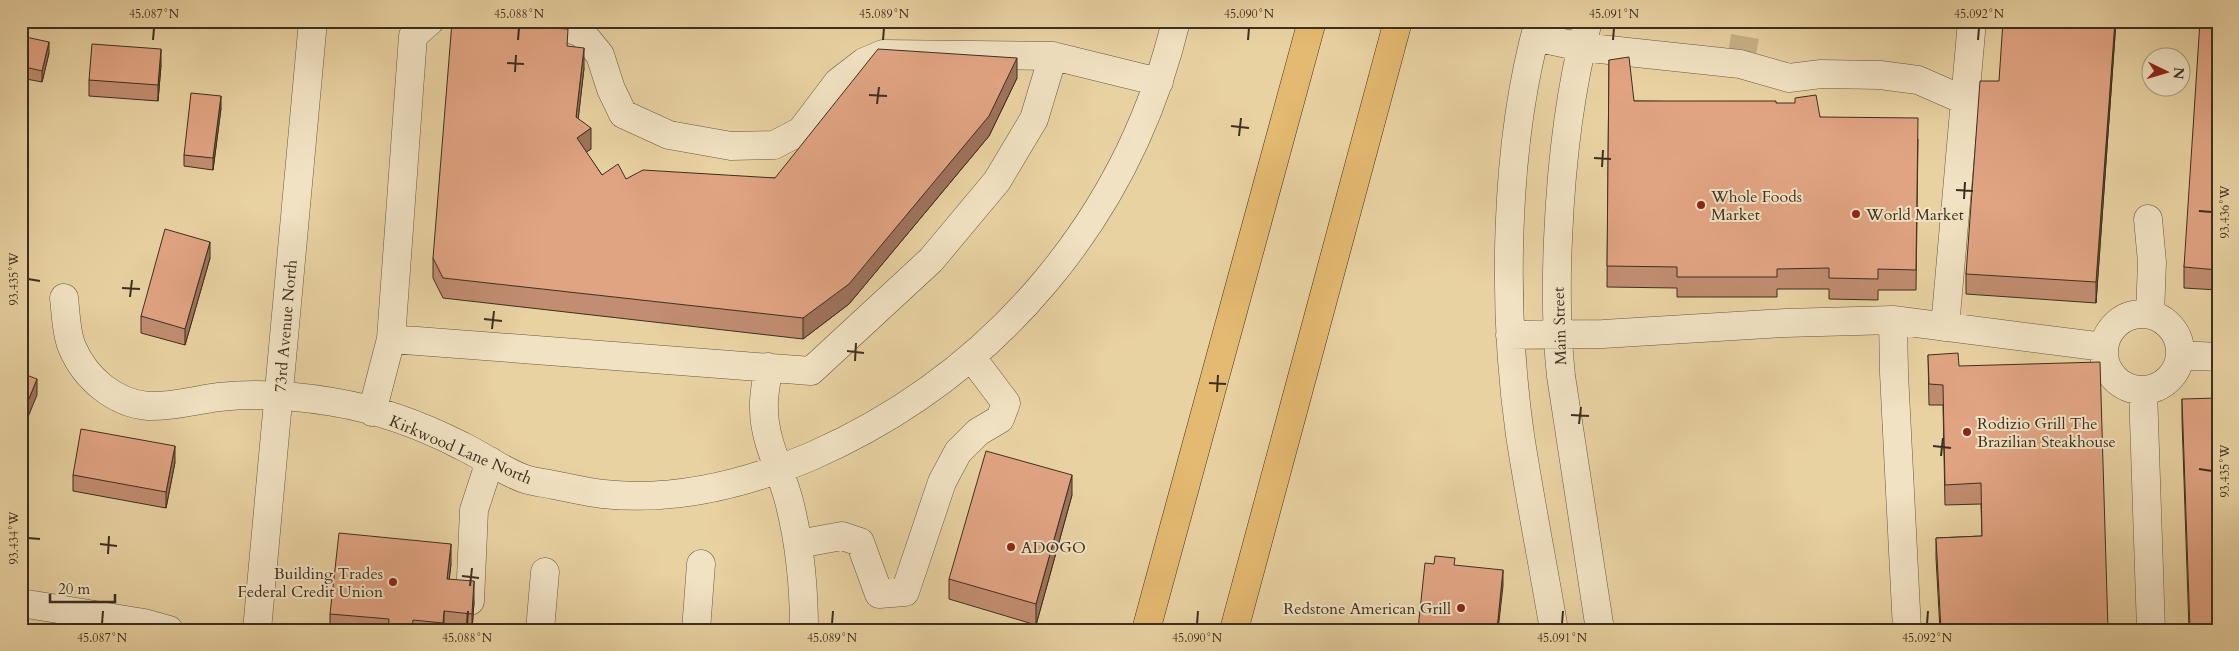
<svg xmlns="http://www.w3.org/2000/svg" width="2239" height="651" viewBox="0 0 2239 651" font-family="Cardo,serif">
	<rect width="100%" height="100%" fill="#e9d2a2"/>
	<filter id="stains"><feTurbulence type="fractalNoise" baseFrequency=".004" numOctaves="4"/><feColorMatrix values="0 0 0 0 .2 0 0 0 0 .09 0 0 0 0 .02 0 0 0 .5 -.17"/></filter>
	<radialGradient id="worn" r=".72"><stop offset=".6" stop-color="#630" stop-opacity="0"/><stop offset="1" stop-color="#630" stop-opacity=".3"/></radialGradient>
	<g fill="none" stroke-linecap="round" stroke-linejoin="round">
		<path stroke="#c7b188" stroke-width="28" stroke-dasharray="28 14" stroke-linecap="butt" d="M1740 64 1748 21"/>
		<defs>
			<path id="minor" d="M430 21 413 36 391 339 811 371 931 260 997 181 1034 119 1053 56 1159 82
				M545 21 582 33 600 55 611 89 623 114 669 135 731 146 774 145 801 131 838 82 864 62 883 54 1053 56
				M1539 21C1504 145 1502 308 1520 435 1530 500 1543 565 1554 630
				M1588 21C1569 92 1561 166 1558 239 1556 285 1556 330 1561 376L1600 630
				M1535 37 1581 47 1740 64 1789 78 1821 74 1880 75 1918 80 1966 101
				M2148 219 2152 262 2150 315
				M64 298C66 314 66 333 72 347 85 378 114 403 148 406 172 407 195 400 219 397 255 393 297 396 333 402 376 409 423 426 462 446 483 456 504 472 525 479 534 482 545 483 554 485 570 488 586 492 603 494 675 502 746 484 812 456 996 375 1129 217 1176 21
				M2104 352a38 38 0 1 1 76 0a38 38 0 1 1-76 0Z
				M1893 320 1894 373 1907 630
				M1945 327 1972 21
				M1510 335 1603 334 1785 323 1893 320 2104 347
				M2180 355 2218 357
				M768 367C767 381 763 396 764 409 764 441 781 470 789 501 800 544 804 585 804 630
				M2143 390 2151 630
				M372 412 391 339
				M798 544 842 536 860 542 879 594 905 592 942 482 958 452 978 432 1000 419 1006 403 972 358
				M470 601 474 510 490 461
				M21 603 144 623 169 630
				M257 630 313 21
				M540 630 545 572
				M696 630 701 564"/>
			<path id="highway" d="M1146 630 1312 21
				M1234 630 1398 21"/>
		</defs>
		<use href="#minor" stroke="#685840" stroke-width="29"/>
		<use href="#highway" stroke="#3d2f1f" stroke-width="29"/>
		<use href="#minor" stroke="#f1e2c3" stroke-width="28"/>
		<use href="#highway" stroke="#e4b971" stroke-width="28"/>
	</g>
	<path fill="#c28d71" stroke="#3d2f1f" d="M1913 21H1926L1925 24Z
		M2116 21 2096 303 1966 294V274L1999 81Z
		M2218 21V290L2184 288V267Z
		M21 36 49 53 42 82 21 78Z
		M568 46 584 68 578 119 591 149 586 152 602 175 626 179 775 178 1017 78 989 136 849 304 803 339 443 298 433 278V258Z
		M1609 60 1634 101 1776 103 1820 117 1918 139 1916 290H1878V300L1829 299V289H1777V297H1677V288L1607 287Z
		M161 65 158 101 89 96V80Z
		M221 108 213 170 184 166V155Z
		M210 258 185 345 141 333V316Z
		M1928 355 1959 366 2108 630H1940L1936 558V538L1982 536 1981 504 1945 505 1943 405H1929Z
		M2182 399 2218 630H2189L2182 420Z
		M175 462 166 508 73 491V475Z
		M1072 495 1036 625 949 599V579Z
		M451 564 449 579 474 602 472 630H330V614Z"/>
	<path fill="#9e735c" stroke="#3d2f1f" d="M2115 21H2116L2096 303V282Z
		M49 42V53L42 82V71Z
		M584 48V68L576 138V117Z
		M161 49V65L158 101V85Z
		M1017 58V78L989 136 849 304 803 339V318Z
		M221 96V108L213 170V158Z
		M591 128V149L577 158V138Z
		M210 242V258L185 345V329Z
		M37 379V395L21 434V418Z
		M175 446V462L166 508V492Z
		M1072 475V495L1036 625V604Z
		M451 544V564L447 599V579Z
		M1503 570V586L1498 630H1497Z
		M474 581V602L472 630V614Z
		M444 611V630H443V623Z"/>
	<path fill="#e1a483" stroke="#3d2f1f" d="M2003 21H2115L2096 282 1966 274 1980 81H1999Z
		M2200 21H2218V270L2184 267Z
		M452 22 568 29 567 46 584 48 576 117 591 128 577 138 602 175 618 164 626 179 643 170 775 178 878 49 1017 58 989 116 849 284 803 318 443 278 433 258Z
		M21 36 49 42 42 71 21 66Z
		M92 44 161 49 158 85 89 80Z
		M1629 57 1634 101H1776V103H1795V98L1816 95 1820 117 1918 118 1916 270 1878 269V279L1829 278V268L1777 269V277H1677V267L1607 266 1609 60Z
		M191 93 221 96 213 158 184 155Z
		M165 229 210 242 185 329 141 316Z
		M1958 353 1959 366 2100 362 2108 630H1941L1936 538 1982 536 1981 483 1945 485 1943 385 1929 384 1928 355Z
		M21 373 37 379 21 418Z
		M2218 398V630H2190L2182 399Z
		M81 429 175 446 166 492 73 475Z
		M986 451 1072 475 1036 604 949 579Z
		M339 533 451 544 447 579 474 581 472 614 444 611 443 623 413 620 412 630H388L389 619 330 614Z
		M1435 556 1455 558 1454 565 1503 570 1497 630 1418 629 1425 563 1434 564Z"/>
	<path fill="none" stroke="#3d2f1f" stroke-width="2" d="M153 40 154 28M518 40 519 28M883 40 884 28M1248 40 1249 28M1613 40 1614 28M1978 40 1979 28M507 63 524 64M515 72 516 55M869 95 887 96M877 104 879 87M1231 126 1249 128M1239 136 1241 118M1594 158 1611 159M1602 167 1603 150M1956 190 1973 191M1964 199 1965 182M2199 211 2212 212M28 279 40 281M122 288 140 289M130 297 132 280M484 319 502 321M492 329 494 311M847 351 864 353M855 361 856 343M1209 383 1226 384M1217 392 1218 375M1571 415 1589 416M1579 424 1581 407M1933 446 1951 448M1941 456 1943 438M2199 469 2212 471M28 538 40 539M100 544 117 546M108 554 109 536M462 576 479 578M470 586 472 568M102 624 103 611M467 624 468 611M832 624 833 611M1197 624 1198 611M1562 624 1563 611M1927 624 1928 611"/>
	<g fill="#8f2418" stroke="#f1e2c3" stroke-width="2">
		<circle cx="1701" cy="205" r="5"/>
		<circle cx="1856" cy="214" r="5"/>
		<circle cx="1967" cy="432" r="5"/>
		<circle cx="1011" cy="547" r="5"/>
		<circle cx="393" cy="582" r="5"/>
		<circle cx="1461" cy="608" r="5"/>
	</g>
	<g text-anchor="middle" stroke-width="4" stroke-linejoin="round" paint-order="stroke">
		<g font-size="16" fill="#3d2f1f" stroke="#f1e2c3" text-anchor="start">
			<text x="1711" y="202">Whole Foods<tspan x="1711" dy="18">Market</tspan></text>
			<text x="1866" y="220">World Market</text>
			<text x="1977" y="429">Rodizio Grill The<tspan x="1977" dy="18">Brazilian Steakhouse</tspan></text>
			<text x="1021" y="553">ADOGO</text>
			<text x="383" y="579" text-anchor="end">Building Trades<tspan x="383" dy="18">Federal Credit Union</tspan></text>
			<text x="1451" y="614" text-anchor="end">Redstone American Grill</text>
		</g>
		<g font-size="16" fill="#3d2f1f" stroke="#f1e2c3">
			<text transform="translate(285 326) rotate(-85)" y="6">73rd Avenue North</text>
			<text transform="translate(1559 326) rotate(-92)" y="6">Main Street</text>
			<text transform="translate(461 449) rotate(23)" y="6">Kirkwood Lane North</text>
		</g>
	</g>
	<rect width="2239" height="651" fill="none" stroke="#e9d2a2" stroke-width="55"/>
	<g transform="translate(2166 72) rotate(95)"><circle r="24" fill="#f1e2c3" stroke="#a99a81"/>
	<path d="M0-4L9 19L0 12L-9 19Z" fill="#8f2418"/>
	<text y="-8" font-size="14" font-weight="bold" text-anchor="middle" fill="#3d2f1f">N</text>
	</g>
	<path d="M50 594v8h65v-8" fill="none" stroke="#3d2f1f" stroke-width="2.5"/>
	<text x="58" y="594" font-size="15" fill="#3d2f1f" stroke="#f1e2c3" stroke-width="4" paint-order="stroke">20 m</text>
	<rect x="28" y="28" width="2184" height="596" fill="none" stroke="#3d2f1f" stroke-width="2"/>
	<g font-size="12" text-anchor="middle" fill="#3d2f1f">
		<text x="154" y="18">45.087°N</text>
		<text x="519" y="18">45.088°N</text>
		<text x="884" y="18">45.089°N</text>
		<text x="1249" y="18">45.090°N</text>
		<text x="1614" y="18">45.091°N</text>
		<text x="1979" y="18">45.092°N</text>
		<text transform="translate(2225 212) rotate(-90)" y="4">93.436°W</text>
		<text transform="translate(14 279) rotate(-90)" y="4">93.435°W</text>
		<text transform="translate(2225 471) rotate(-90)" y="4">93.435°W</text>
		<text transform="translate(14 538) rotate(-90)" y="4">93.434°W</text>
		<text x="102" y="642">45.087°N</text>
		<text x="467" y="642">45.088°N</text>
		<text x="832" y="642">45.089°N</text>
		<text x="1197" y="642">45.090°N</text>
		<text x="1562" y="642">45.091°N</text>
		<text x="1927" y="642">45.092°N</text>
	</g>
	<rect width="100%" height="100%" filter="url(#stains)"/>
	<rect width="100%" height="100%" fill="url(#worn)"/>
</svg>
